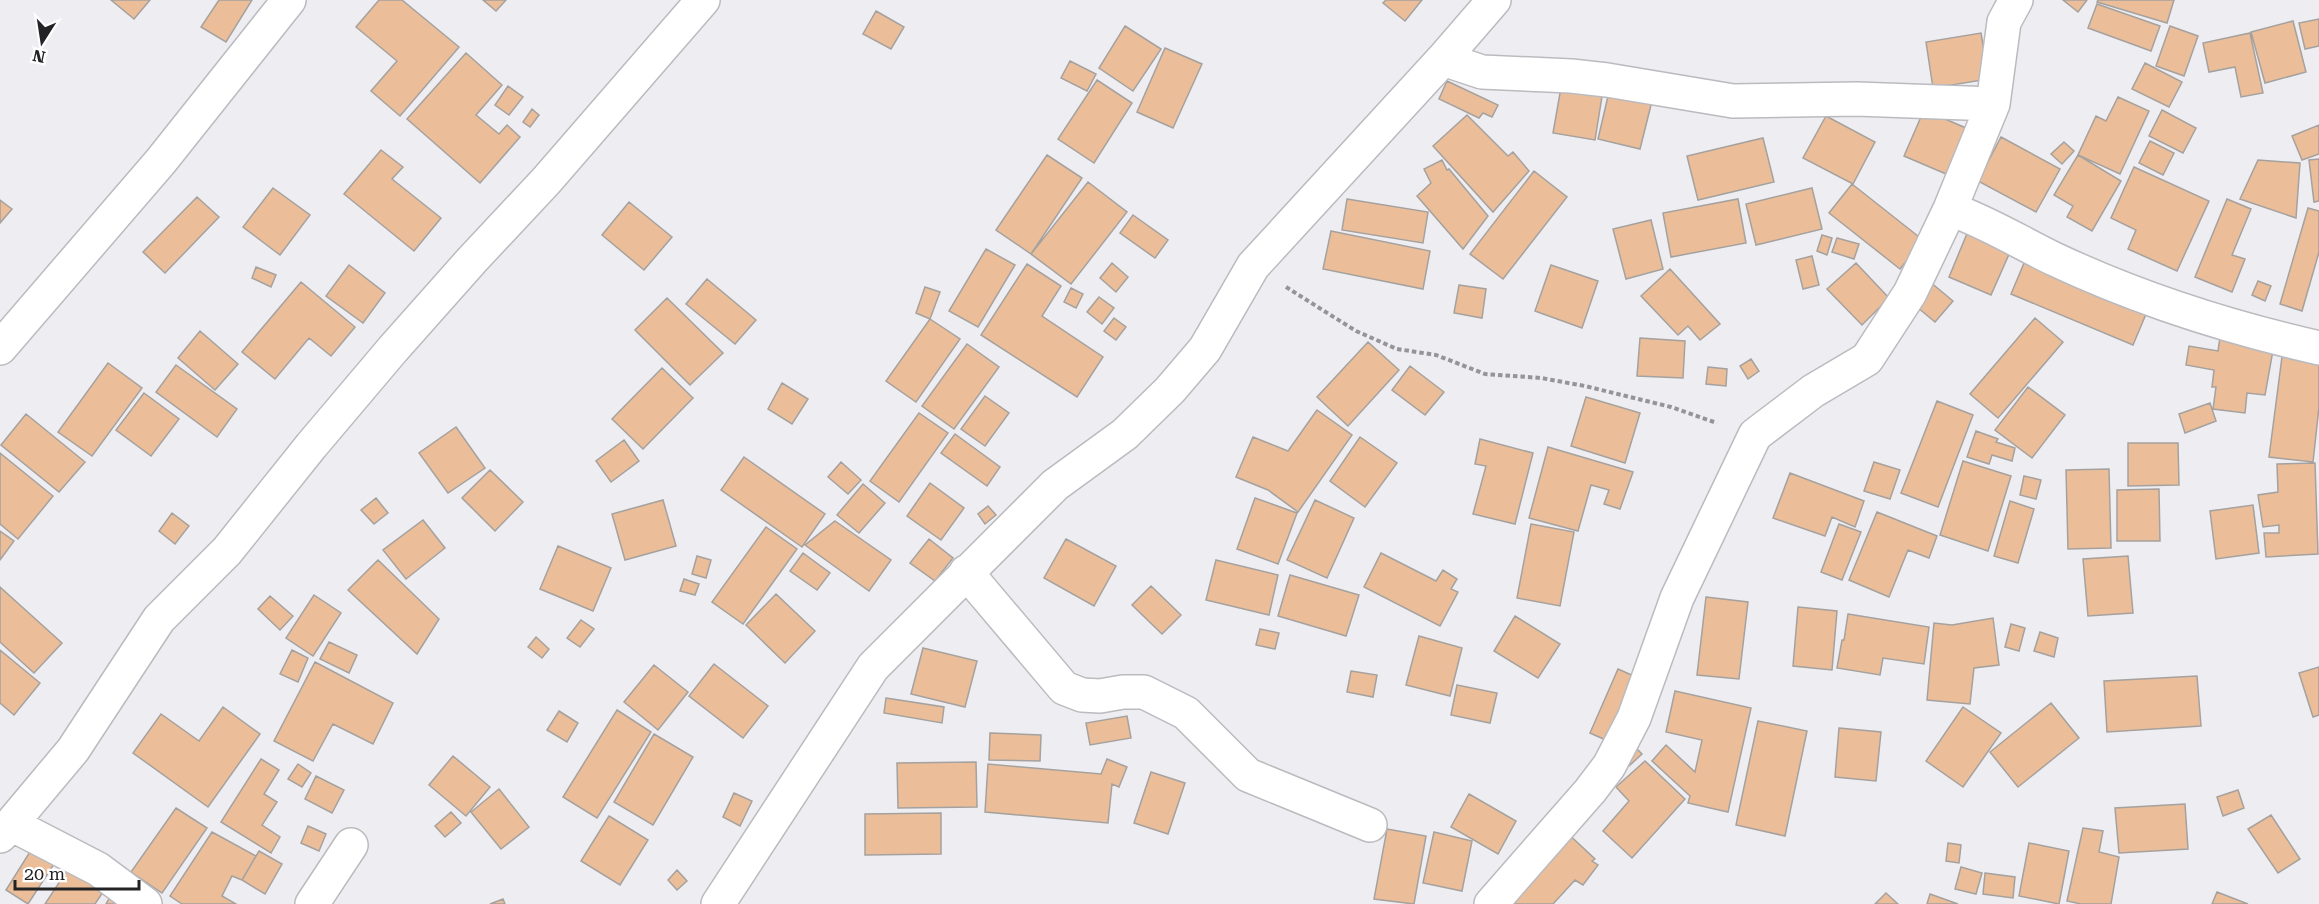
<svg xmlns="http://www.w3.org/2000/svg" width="2319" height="904" viewBox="0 0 2319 904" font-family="'Roboto Serif',serif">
	<rect width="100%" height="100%" fill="#eeedf2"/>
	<path fill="#ebbe99" stroke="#a5a19e" stroke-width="1.5" d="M111 0H150L134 19Z
		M219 0H252L226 42 201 27Z
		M379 0H402L459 47 400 116 371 91 397 61 356 27Z
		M483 0H506L496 11Z
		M1386 0H1422L1405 21 1383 3Z
		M2063 0H2087L2078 12Z
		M2098 0H2174L2167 23 2097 2Z
		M2097 4 2160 26 2151 51 2088 28Z
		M876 11 904 27 891 49 863 34Z
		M2319 19V46L2305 49 2299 23Z
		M2293 21 2306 72 2265 83 2251 32Z
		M1125 26 1161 49 1133 91 1099 68Z
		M2170 26 2198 36 2184 76 2156 66Z
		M1981 33 1989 79 1933 88 1926 42Z
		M2250 33 2263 93 2241 97 2235 67 2209 72 2203 43Z
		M1165 48 1202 64 1173 128 1137 112Z
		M466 53 502 85 476 115 499 134 507 125 520 137 480 183 407 119Z
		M1070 61 1096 74 1087 91 1061 78Z
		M2145 63 2182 82 2169 107 2132 89Z
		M1097 80 1132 103 1094 163 1058 139Z
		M1447 81 1498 105 1492 117 1483 113 1479 118 1439 99Z
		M1562 82 1603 90 1595 140 1553 133Z
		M508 86 523 97 509 115 495 105Z
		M1609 92 1652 101 1640 149 1598 139Z
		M2118 97 2149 111 2120 174 2078 155 2096 116 2106 121Z
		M532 109 539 115 530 127 523 122Z
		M1924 110 1966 128 1946 174 1904 156Z
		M2162 110 2196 128 2183 153 2149 136Z
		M1467 115 1508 156 1513 152 1529 171 1493 212 1433 146Z
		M1826 116 1875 142 1853 184 1803 158Z
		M2319 125V154L2302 160 2292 136Z
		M2001 137 2060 169 2036 212 1978 181Z
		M1763 138 1774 182 1698 200 1687 156Z
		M2150 141 2174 153 2163 175 2139 163Z
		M2064 142 2074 151 2062 164 2051 154Z
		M381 150 403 167 392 179 441 218 414 251 344 194Z
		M1047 155 1082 178 1031 254 996 230Z
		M2078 155 2121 181 2092 231 2067 217 2073 206 2054 195Z
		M2319 159V201L2314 202 2309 160Z
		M1442 160 1447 170 1449 169 1488 216 1463 249 1417 196 1431 183 1424 169Z
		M2258 160 2300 163 2296 218 2240 199Z
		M2134 167 2209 201 2177 271 2128 249 2136 230 2111 218Z
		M1534 171 1567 197 1503 279 1470 254Z
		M1088 182 1127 212 1071 284 1031 254Z
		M1852 184 1923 240 1900 269 1829 213Z
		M273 188 310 215 280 255 243 227Z
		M1812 188 1822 229 1756 245 1746 204Z
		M197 197 219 217 165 273 143 252Z
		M1347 199 1428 212 1423 243 1342 230Z
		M1738 199 1746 243 1671 257 1663 213Z
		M2227 199 2251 209 2232 255 2245 259 2232 292 2195 277Z
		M0 200 12 209 0 223Z
		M629 202 672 237 644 270 602 235Z
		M2308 208 2319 211V252L2302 311 2280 304Z
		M1133 215 1168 240 1155 258 1120 233Z
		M1651 220 1663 269 1626 279 1613 229Z
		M1971 224 2014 243 1991 295 1949 277Z
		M1331 231 1430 251 1423 289 1323 269Z
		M1822 235 1832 238 1827 255 1817 251Z
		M1837 238 1859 244 1854 259 1832 252Z
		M986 249 1015 265 978 327 949 311Z
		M1812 256 1819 285 1803 289 1796 260Z
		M2027 256 2149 307 2133 345 2011 294Z
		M1112 263 1128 277 1116 292 1100 278Z
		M1856 263 1889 298 1862 325 1827 289Z
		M1027 264 1061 286 1042 316 1103 357 1077 397 981 335Z
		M349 265 385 293 363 323 326 296Z
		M1551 265 1598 281 1582 328 1535 311Z
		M256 267 276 275 271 287 252 278Z
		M1670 269 1720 324 1700 340 1688 326 1678 335 1641 296Z
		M707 279 756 320 735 344 686 304Z
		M1929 281 1953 301 1935 322 1911 302Z
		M2258 281 2271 286 2265 301 2252 295Z
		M301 282 355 327 331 356 309 338 275 379 242 352Z
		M1459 285 1486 289 1482 318 1454 313Z
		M925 287 940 292 930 319 916 313Z
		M1071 288 1083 294 1076 308 1064 302Z
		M1099 297 1114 308 1102 324 1087 312Z
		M667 298 723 353 690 385 635 330Z
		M1114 318 1126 327 1116 340 1104 331Z
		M2035 318 2063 342 1998 418 1970 394Z
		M930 319 960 339 916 402 886 381Z
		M200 331 238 364 215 390 178 358Z
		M2220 337 2274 345 2265 395 2247 393 2245 413 2213 409 2216 387H2212L2214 370 2186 365 2189 346 2218 351Z
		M1640 338 1685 341 1683 378 1637 376Z
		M1368 342 1399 370 1348 426 1317 397Z
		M967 344 999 367 954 429 922 406Z
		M2283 349 2319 363V407L2313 462 2269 457Z
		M1751 359 1759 371 1748 379 1740 366Z
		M108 363 142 388 92 456 58 432Z
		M176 365 237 409 217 437 156 392Z
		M1410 366 1444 392 1425 415 1392 390Z
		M1708 367 1727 369 1726 386 1706 384Z
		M662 368 693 398 643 449 612 419Z
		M782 383 808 399 792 424 768 409Z
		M2028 387 2065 415 2032 458 1995 430Z
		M144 393 179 419 151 456 116 430Z
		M985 396 1009 413 985 446 961 429Z
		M1586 397 1640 413 1625 463 1571 446Z
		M1937 401 1973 415 1938 507 1901 493Z
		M2210 403 2216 421 2185 433 2179 414Z
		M1317 410 1352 435 1298 512 1268 490 1236 477 1253 437 1288 451Z
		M919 413 948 433 899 502 870 481Z
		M26 414 85 462 59 492 1 445Z
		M456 427 485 468 448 493 419 453Z
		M1976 431 1998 439 1996 442 2015 448 2012 461 1992 455 1989 464 1967 457Z
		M955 434 1000 467 987 486 941 453Z
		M1360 437 1397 463 1365 507 1330 481Z
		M1480 439 1533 453 1515 524 1473 514 1486 466 1475 464Z
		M624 440 639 461 611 482 596 461Z
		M2128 443H2178L2179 485 2128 486Z
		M1548 447 1633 472 1620 509 1604 504 1609 490 1591 485 1578 531 1529 518Z
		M0 453 53 496 18 539 0 524Z
		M744 457 825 514 802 547 721 490Z
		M1963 461 2011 476 1988 551 1940 535Z
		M841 462 861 480 848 494 828 477Z
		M1874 462 1900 470 1890 499 1864 491Z
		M2315 463 2318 554 2266 557 2264 533H2279V525L2263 527 2258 495 2278 492 2277 464Z
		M2109 469 2111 548 2068 549 2066 470Z
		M490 470 523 502 495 531 462 498Z
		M1790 473 1864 501 1855 527 1832 517 1825 536 1773 518Z
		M2024 476 2041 480 2036 499 2020 495Z
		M930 483 964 508 941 540 907 516Z
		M863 484 885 503 859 533 837 515Z
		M2159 489 2160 541H2117V490Z
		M376 498 388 513 374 524 361 510Z
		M1255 498 1297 513 1278 564 1237 549Z
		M663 500 676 546 625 560 612 514Z
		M1315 500 1354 518 1327 578 1287 560Z
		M2010 501 2034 509 2018 563 1994 556Z
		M2253 505 2259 553 2216 559 2210 511Z
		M988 506 996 515 985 524 978 514Z
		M1877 512 1937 536 1929 558 1908 550 1889 597 1849 580Z
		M172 513 189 526 175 544 159 531Z
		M423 520 445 548 406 579 383 550Z
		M835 521 891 560 869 591 805 545Z
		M1531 524 1574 532 1560 606 1517 598Z
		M1839 524 1861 532 1842 580 1821 572Z
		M766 527 797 549 743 624 712 602Z
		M0 531 14 541 0 560Z
		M929 539 953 558 935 581 910 563Z
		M1066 539 1116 566 1094 606 1044 578Z
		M558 546 611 568 593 611 540 589Z
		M803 553 830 573 817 590 790 571Z
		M1381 553 1436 581 1443 570 1457 579 1451 589 1458 592 1440 626 1364 587Z
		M697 556 711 560 706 578 692 574Z
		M2128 556 2133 613 2088 616 2083 559Z
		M378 560 439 619 417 654 348 590Z
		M1216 560 1278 575 1269 615 1206 600Z
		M1290 575 1359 595 1346 636 1278 616Z
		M684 579 699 584 695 595 680 591Z
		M1151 586 1181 615 1162 634 1132 605Z
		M0 587 62 643 34 673 0 642Z
		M776 594 815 631 785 663 746 625Z
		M314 595 341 613 313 656 286 638Z
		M270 596 293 616 280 630 258 609Z
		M1706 597 1748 602 1739 679 1697 675Z
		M1798 607 1837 611 1832 670 1793 666Z
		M1848 614 1929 627 1924 664 1883 658 1880 675 1837 668 1842 640H1844Z
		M1515 616 1560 644 1538 678 1494 651Z
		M1993 618 1999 665 1974 668 1970 704 1927 700 1934 623 1952 625Z
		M581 620 594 629 580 647 567 638Z
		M2011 624 2025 628 2019 651 2005 647Z
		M1260 629 1279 633 1275 649 1256 645Z
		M2040 632 2058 638 2054 657 2034 651Z
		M1419 636 1462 648 1450 696 1406 685Z
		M536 637 549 649 542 658 528 647Z
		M329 642 357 655 349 673 320 659Z
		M923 648 977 661 965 707 911 694Z
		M0 650 40 683 14 715 0 703Z
		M292 650 308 658 298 682 280 674Z
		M315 662 393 703 373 744 333 724 313 761 274 741Z
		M714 664 768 706 743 738 689 696Z
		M654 665 688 692 658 730 624 702Z
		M2319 667V715L2313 717 2299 673Z
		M1618 669 1645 681 1617 745 1590 733Z
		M1351 671 1377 675 1373 697 1347 692Z
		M2197 676 2201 726 2107 732 2104 681Z
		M1457 685 1497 693 1490 723 1451 715Z
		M1675 691 1751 708 1728 812 1688 803 1690 796 1652 761 1666 745 1695 772 1702 740 1666 732Z
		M886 698 944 707 942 723 884 713Z
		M2051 703 2079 738 2018 787 1990 752Z
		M223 707 260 734 208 807 133 753 161 714 199 741Z
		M1963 707 2001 733 1963 787 1926 761Z
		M617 710 651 732 597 818 563 797Z
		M559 711 578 723 567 742 547 730Z
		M1127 716 1131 738 1090 745 1086 723Z
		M1758 721 1807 731 1785 836 1736 825Z
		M1839 728 1881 732 1876 781 1835 777Z
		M990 733 1041 735 1040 761 989 760Z
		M654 734 693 757 653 825 614 802Z
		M1634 746 1642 754 1629 766 1621 758Z
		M453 756 490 787 466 816 429 785Z
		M261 759 279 770 264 794 277 802 262 825 280 837 271 853 221 822Z
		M1107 759 1127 767 1119 787 1112 784 1108 823 985 812 988 764 1101 774Z
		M1645 761 1685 799 1632 858 1603 831 1629 801 1616 787Z
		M976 762 977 807 898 808 897 763Z
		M298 764 311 773 302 787 288 779Z
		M1151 772 1185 783 1168 834 1134 823Z
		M316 776 344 790 332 813 305 799Z
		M499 789 529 827 501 849 471 812Z
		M2238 790 2244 808 2223 816 2217 797Z
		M734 793 752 801 740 826 723 817Z
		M1469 794 1516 821 1498 854 1451 827Z
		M2185 804 2188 849 2119 853 2115 808Z
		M176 808 207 828 162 893 131 872Z
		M451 812 461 823 445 837 435 826Z
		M941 813V854L865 855V814Z
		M2271 815 2300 859 2278 873 2248 829Z
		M609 816 648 840 620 885 581 861Z
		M308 826 326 834 319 851 301 843Z
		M2083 828 2103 831 2099 852 2119 857 2111 904H2081L2067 901Z
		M1387 829 1426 836 1414 904 1374 899Z
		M1564 830 1595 859 1592 861 1598 865 1583 885 1575 880 1553 904H1516L1505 893Z
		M212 832 256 856 242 880 232 876 222 896 236 904H182L170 896Z
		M1434 832 1472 841 1462 891 1423 883Z
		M1948 843 1961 845 1959 863 1946 861Z
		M2029 843 2069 851 2059 904 2019 896Z
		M33 847 56 861 28 904 6 890Z
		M259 851 282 864 265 894 242 880Z
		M70 866 105 889 95 904H45Z
		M1961 867 1982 873 1976 894 1955 889Z
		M677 870 687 881 677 890 668 880Z
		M1985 873 2015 877 2013 898 1983 894Z
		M2217 892 2248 904H2212Z
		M1886 893 1898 904H1875Z
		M1930 894 1958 904H1927Z
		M110 897 120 904H106Z
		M503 899 505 904H490Z"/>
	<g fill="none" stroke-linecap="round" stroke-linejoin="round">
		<defs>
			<path id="minor" d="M1443 59 1494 0
				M1950 209C1987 222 2019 242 2054 259 2139 299 2227 327 2319 348
				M0 348 161 161 289 0
				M966 572 1064 688 1082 695 1100 696 1123 692H1144L1186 713 1248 775 1370 825
				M11 824 73 750 159 619 227 551 311 446 393 349 472 260 546 181 703 0
				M0 836 11 824 98 869 145 904
				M312 904 351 845
				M718 904 873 667 1055 485 1125 434 1170 390 1205 349 1253 266 1443 59 1482 72 1571 76 1607 80 1733 101 1857 99 1993 104
				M1491 904 1590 791 1609 766 1634 718 1677 598 1755 435 1813 391 1867 359 1910 293 1950 209 1993 104 2004 22 2016 0"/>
		</defs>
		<use href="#minor" stroke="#bbbabe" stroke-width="36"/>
		<path stroke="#959498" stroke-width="4" stroke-dasharray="4.5 3" stroke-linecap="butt" d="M1286 287 1356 331 1397 349 1436 355 1485 374 1541 378 1585 386 1671 407 1717 423"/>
		<use href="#minor" stroke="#fff" stroke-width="33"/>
	</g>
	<g transform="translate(42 42) rotate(192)" stroke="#ffffff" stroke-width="4.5" paint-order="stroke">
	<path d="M0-4.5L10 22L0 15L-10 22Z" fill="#232224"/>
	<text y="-9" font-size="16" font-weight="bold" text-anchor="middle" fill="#232224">N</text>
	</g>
	<path d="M15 880v9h124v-9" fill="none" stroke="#232224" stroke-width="3"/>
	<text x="24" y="880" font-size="18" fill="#232224" stroke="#ffffff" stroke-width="4.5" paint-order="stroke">20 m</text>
</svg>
